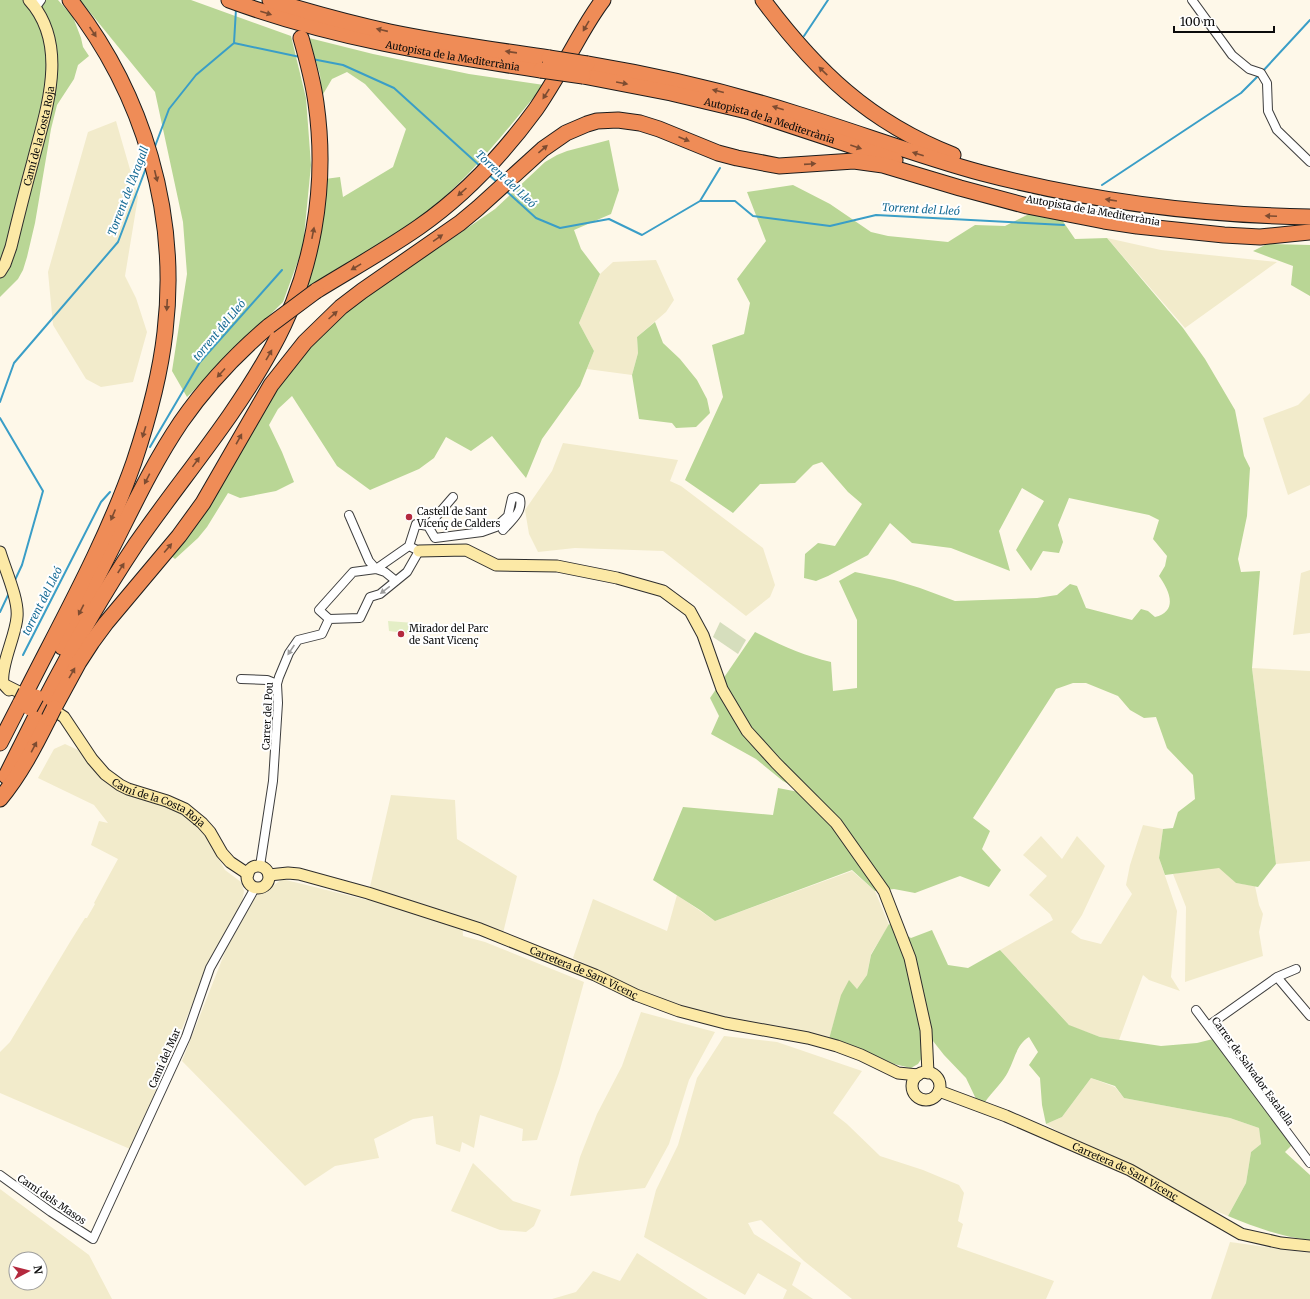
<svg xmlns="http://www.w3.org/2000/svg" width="1310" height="1299" viewBox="0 0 1310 1299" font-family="Merriweather,serif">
	<rect width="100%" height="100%" fill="#fef8e9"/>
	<path fill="#f2ebcb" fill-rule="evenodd" d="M116 121 138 197 125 276 136 298 147 332 133 382 101 387 86 379 53 325 48 272 88 132Z
		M1107 238 1161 250 1277 262 1185 328Z
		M656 260 674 300 666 312 637 337 638 353 632 375 587 369 594 351 579 323 600 274 613 262Z
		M1310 393V485L1288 495 1263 418 1298 405Z
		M563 443 678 460 670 481 681 486 763 548 775 585 770 597 746 616 663 551 575 548 538 552 529 534 525 510 552 471Z
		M1310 570V633L1293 635 1301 573Z
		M1252 668 1310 671V861L1276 864Z
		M65 744 78 750 90 764 118 788 133 796 166 807 185 814 203 831 225 870 241 882 244 891 242 903 207 969 163 1074 130 1149 0 1093V1052L10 1042 70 942 85 918H87L95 904 94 903 118 859 91 845 99 821 108 823 94 805 38 778 54 749Z
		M391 795 455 800 457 839 517 876 503 933 462 917 463 936 485 942 584 982 559 1073 537 1140 522 1141 523 1129 480 1115 474 1148 462 1142 460 1152 436 1144 433 1116 413 1119 374 1139 379 1158 335 1166 305 1186 182 1061 227 947 256 896 269 889 282 879 367 900Z
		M1143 825 1163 829 1159 858 1177 911 1171 977 1180 991 1149 980 1143 975 1119 1040 1100 1037 1070 1026 1000 950 1053 920 1050 914 1029 895 1047 876 1023 855 1041 836 1062 859 1077 836 1105 866 1082 915 1071 932 1081 939 1101 944 1132 894 1126 885 1130 865Z
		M1220 865 1236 883 1255 886 1259 905 1263 914 1259 932 1263 956 1185 982 1186 907 1173 874Z
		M852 871 875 891 889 925 871 954 867 975 857 989 849 981 842 994 829 1039 779 1026 728 1019 678 1007 650 996 573 958 593 899 667 931 677 895 715 921Z
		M641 1012 715 1032 689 1080 669 1144 645 1188 570 1196 580 1157 597 1114 622 1066Z
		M724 1036 777 1042 862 1071 833 1113 847 1124 880 1156 923 1170 959 1185 964 1193 958 1221 963 1224 957 1247 1054 1281 1046 1299H852L804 1261 761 1220 748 1223 754 1234 801 1263 792 1285 813 1299H783L787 1290 758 1273 745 1295 644 1237 656 1190 678 1145 697 1078Z
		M1091 1078 1115 1087 1124 1098 1230 1118 1259 1128 1261 1144 1251 1152 1246 1183 1228 1216 1192 1201 1069 1139 1046 1124 1062 1117Z
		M473 1163 513 1201 541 1210 534 1226 526 1232 500 1230 451 1211Z
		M0 1189 89 1255 112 1299H0ZM16 1259H40V1283H16Z
		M1230 1242 1310 1253V1299H1211Z
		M637 1253 708 1299H552L576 1292 593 1271 620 1281Z"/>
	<path fill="#b9d695" d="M0 0H58L73 17 81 38 83 47 89 56 78 65 74 79 57 105 51 129 35 223 27 257 23 270 18 279 0 297Z
		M80 0H191L291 36 306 98 311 165 303 247 283 302 187 397 172 371 187 274 183 222 155 92Z
		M309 38 373 54 469 74 544 85C519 115 495 145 469 173 424 220 365 261 306 288L325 179 340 177 343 197 393 167 406 129 365 84 347 72 332 79 322 96 320 75Z
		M609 140 619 190 611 214 574 230 581 249 600 274 579 323 594 351 580 386 542 439 526 478 492 436 471 451 446 437 434 458 419 469 370 490 337 466 292 396 278 409 269 425 282 452 294 482 276 491 240 498 228 493 207 527 198 538 175 559 170 555 269 397 304 352 345 311 408 266 437 249 495 209 545 162 557 155 567 151Z
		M793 185 830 204 871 232 888 236 948 242 975 225 1005 226 1031 213 1062 220 1075 239 1107 238 1183 328 1205 359 1235 410 1244 456 1250 468 1247 516 1238 559 1241 572 1260 571 1252 668 1276 864 1258 887 1236 883 1219 868 1165 875 1159 858 1163 829 1173 828 1178 812 1195 799 1193 775 1167 748 1156 717 1144 718 1130 710 1118 696 1086 683H1073L1056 689 973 818 990 831 982 849 1001 870 989 887 960 876 915 893 894 889 875 891 852 870 715 921 700 910 653 880 683 807 773 815 778 788 804 793 783 781 756 759 711 734 719 716 710 698 755 632C780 645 804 656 831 662L833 691 857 688V620L839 581 855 572 894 580 920 588 955 601 1037 598 1057 595 1070 584 1077 586 1086 608 1132 620 1141 609 1148 611 1155 617C1179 611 1169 590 1159 576L1165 566 1167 556 1153 539 1159 520 1149 515 1069 498 1058 525 1063 542 1059 553 1043 551 1031 571 1016 550 1044 501 1022 488 999 531 1010 571 951 548 912 543 890 523 868 555 828 576 816 581 804 578 805 554 818 543 835 546 862 504 848 492 822 462 813 465 795 483 760 484 733 513 685 480 723 397 712 345 744 334 750 303 737 279 766 241 747 192Z
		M1267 244 1310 245V296L1291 285 1293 266 1253 251Z
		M655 322 663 343 680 359 697 380 707 399 710 413 696 427 676 428 672 423 639 419 632 375 638 353 637 337Z
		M889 924 911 938 932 930 948 965 968 968 1000 950 1069 1025 1100 1037 1161 1046 1197 1043 1213 1039 1293 1144 1285 1152 1310 1175V1240C1281 1237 1255 1227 1228 1216L1246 1183 1251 1152 1261 1144 1259 1128 1230 1118 1124 1098 1115 1086 1091 1078 1062 1117 1046 1124 1042 1105 1040 1078 1029 1065 1038 1052 1029 1037C1016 1045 1015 1059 1008 1072 1003 1082 992 1092 985 1102L976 1099 966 1078 944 1055 933 1041 918 1064 911 1068 894 1064 860 1049 829 1039 841 995 849 980 857 989 867 975 871 955Z"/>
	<path fill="#d6debd" d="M720 622 746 640 738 654 713 637Z"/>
	<path fill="#e4eec6" d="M388 621 414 623 413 634 389 631Z"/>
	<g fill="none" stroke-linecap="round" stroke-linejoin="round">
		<path stroke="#3a9ec7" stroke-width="2" d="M804 36 828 0
			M234 43 300 57
			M312 59 343 65 394 88 480 166
			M1262 72 1310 20
			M154 149 169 109 196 75 234 43 236 9
			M489 175 498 183
			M1102 185 1241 93 1259 75
			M505 190 536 218 560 228 609 219 642 235 700 201H735L753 216 830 226 876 215 1064 225
			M700 201 720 168
			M0 402 14 363 118 242 146 168
			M0 418 43 491 22 565 15 580
			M150 447 200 362 282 270
			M0 612 9 593
			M23 655 101 502 110 492"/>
		<defs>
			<path id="street" d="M1192 0 1232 55 1249 69 1261 73 1267 83 1268 111 1277 130 1310 162
				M36 7 41 0
				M349 515 369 561 376 569
				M428 526 435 538 482 532 496 527 508 516 512 498 516 497 520 499C523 512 511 521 503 530
				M428 526 453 497
				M409 546 416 524 428 526
				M376 569 385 572 396 581
				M329 619 360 618 370 597 380 594 407 572 419 551 409 546
				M329 619 319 610 353 572 376 569 409 546
				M241 679 267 680 277 684
				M260 866 273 781 278 703 277 684 279 677 289 653 298 640 322 634 329 619
				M1277 977 1310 1016
				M1196 1010 1310 1163
				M1208 1026 1277 977 1296 969
				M0 1175 51 1212 93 1239 186 1037 210 968 255 888"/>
			<g id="secondary">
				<path id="s1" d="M0 272 5 264 11 247C18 218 25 190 33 161 46 110 70 45 29 0"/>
				<path d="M419 551 466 550 496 565 557 566 617 578 663 591 690 611 703 635 722 689 747 731 776 763 836 823 884 891 910 958 926 1030 928 1073"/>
				<path d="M0 552C5 569 19 600 17 617 16 635 0 666 3 683 4 685 7 688 9 690"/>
				<path d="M5 685 31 698"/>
				<path id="s2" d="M47 706 64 717 92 759 105 774 120 785 128 789 167 801 185 809 202 823 210 832 222 853 230 862 248 874"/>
				<circle cx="258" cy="877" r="11"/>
				<path id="s3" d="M269 875 288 873 299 874 368 893 480 929 595 975 636 995 679 1011 725 1023 808 1038 837 1046 861 1055 898 1073 918 1075"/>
				<circle cx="926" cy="1086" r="14"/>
				<path id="s4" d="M939 1091 1006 1116 1130 1170 1241 1234 1281 1243 1310 1246"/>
			</g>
			<g id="highway">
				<path id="s5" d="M229 0C332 38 434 54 541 70"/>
				<path d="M270 0C309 12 349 23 390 32 443 43 496 50 549 58"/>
				<path d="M763 0C816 71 869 122 953 155"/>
				<path d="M587 64C659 76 728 92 797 114 859 133 919 156 982 173 1089 201 1199 215 1310 217"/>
				<path id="s6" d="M583 76 671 93 747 111 895 160"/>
				<path d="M316 291C350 270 386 250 419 227 465 195 503 154 536 109 551 87 564 64 577 41 585 27 593 13 603 0"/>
				<path d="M62 647C82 607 102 567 122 528 140 492 158 456 181 422 206 386 236 354 269 326"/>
				<path d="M26 692C64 617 106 542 134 462 148 420 160 377 165 332 179 214 144 94 70 0"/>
				<path d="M44 702C72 648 102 595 136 544 181 479 234 418 272 348 313 274 328 187 316 103 313 81 307 59 301 38"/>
				<path d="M54 708 79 662 92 642 106 623 179 536 203 503 271 385 305 342 341 307 362 291 460 223 478 208 543 149 566 133 587 124 597 121 618 120 640 123 659 129 718 153 737 158 779 166 854 161 883 165 960 188 1027 206 1104 221 1137 226 1224 235 1260 237 1310 232"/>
				<path d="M0 743 21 702"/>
				<path d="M6 776 38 712"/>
				<path d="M0 799C20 775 35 746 49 718"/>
			</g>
		</defs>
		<use href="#street" stroke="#3e3e3e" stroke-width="10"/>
		<use href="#secondary" stroke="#2d2d2d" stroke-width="13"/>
		<use href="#highway" stroke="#1c1c1c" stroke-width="17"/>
		<use href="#street" stroke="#fff" stroke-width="8"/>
		<use href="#secondary" stroke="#fce9a6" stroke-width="11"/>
		<use href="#highway" stroke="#ef8c57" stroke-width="15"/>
		<defs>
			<path id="highway-bridge" d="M549 58 587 64
				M541 70 583 76
				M269 326 316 291
				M21 702 26 692
				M30 708 36 697
				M49 718 54 708"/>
		</defs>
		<use href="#highway-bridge" stroke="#1c1c1c" stroke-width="17" stroke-linecap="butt"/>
		<use href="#highway-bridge" stroke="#ef8c57" stroke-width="15"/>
	</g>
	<defs><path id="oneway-solid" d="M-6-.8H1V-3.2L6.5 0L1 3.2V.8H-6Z"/></defs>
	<g fill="#7d4c31">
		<use href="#oneway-solid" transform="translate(266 13) rotate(18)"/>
		<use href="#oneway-solid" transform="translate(586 26) rotate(120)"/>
		<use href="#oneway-solid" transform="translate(382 30) rotate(-167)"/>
		<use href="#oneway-solid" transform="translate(93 32) rotate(56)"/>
		<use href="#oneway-solid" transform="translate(511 52) rotate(-172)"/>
		<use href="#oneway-solid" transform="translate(823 71) rotate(-136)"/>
		<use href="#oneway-solid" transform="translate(622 83) rotate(10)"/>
		<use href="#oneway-solid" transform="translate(718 91) rotate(-166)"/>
		<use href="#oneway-solid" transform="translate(546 94) rotate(123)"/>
		<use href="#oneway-solid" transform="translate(778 108) rotate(-163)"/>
		<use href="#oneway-solid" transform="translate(684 139) rotate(23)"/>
		<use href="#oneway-solid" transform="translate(856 147) rotate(19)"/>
		<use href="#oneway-solid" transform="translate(543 149) rotate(-40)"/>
		<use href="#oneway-solid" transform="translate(918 154) rotate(-162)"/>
		<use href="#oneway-solid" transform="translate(810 164) rotate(-4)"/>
		<use href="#oneway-solid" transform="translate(156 176) rotate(76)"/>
		<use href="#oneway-solid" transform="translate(462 192) rotate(138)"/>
		<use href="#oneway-solid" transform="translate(1111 200) rotate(-171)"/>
		<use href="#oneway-solid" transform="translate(1271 216) rotate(-177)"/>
		<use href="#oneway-solid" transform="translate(313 233) rotate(-79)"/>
		<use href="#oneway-solid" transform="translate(438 238) rotate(-35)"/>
		<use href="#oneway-solid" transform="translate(356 267) rotate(149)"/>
		<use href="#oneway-solid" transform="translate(167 305) rotate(93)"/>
		<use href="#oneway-solid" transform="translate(333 315) rotate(-42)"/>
		<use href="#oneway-solid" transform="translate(269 355) rotate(-60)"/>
		<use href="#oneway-solid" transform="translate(221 373) rotate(132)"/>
		<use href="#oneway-solid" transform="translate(144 432) rotate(107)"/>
		<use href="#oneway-solid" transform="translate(239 439) rotate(-61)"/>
		<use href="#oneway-solid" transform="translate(196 462) rotate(-54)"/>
		<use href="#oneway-solid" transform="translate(147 479) rotate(117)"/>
		<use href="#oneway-solid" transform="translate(113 515) rotate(113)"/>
		<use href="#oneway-solid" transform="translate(168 548) rotate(-50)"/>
		<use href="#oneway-solid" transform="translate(121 568) rotate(-57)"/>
		<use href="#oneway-solid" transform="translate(81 610) rotate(117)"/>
		<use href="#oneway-solid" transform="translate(72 673) rotate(-60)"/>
		<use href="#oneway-solid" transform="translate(34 747) rotate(-62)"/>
	</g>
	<g fill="#9d9d9d">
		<use href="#oneway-solid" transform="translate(385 590) rotate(143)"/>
		<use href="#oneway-solid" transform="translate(291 650) rotate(124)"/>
	</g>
	<g fill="#b4293e" stroke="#fff" stroke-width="1.5">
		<circle cx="409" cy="517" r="4"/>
		<circle cx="401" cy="634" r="4"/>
	</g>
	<g text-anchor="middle" stroke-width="4" stroke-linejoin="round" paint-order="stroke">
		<g font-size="10" fill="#0b0b0b" stroke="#fff">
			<text dy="4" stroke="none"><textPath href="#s5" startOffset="231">Autopista de la Mediterrània</textPath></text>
			<text dy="4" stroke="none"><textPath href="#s6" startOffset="192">Autopista de la Mediterrània</textPath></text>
			<text dy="4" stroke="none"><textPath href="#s1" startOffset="142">Camí de la Costa Roja</textPath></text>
			<text transform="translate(1093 210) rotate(10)" y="4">Autopista de la Mediterrània</text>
			<text transform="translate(267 716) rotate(-87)" y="4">Carrer del Pou</text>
			<text dy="4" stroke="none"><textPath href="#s2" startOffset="152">Camí de la Costa Roja</textPath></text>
			<text dy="4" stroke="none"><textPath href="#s3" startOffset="332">Carretera de Sant Vicenç</textPath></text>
			<text transform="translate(164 1058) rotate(-66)" y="4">Camí del Mar</text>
			<text transform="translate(1253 1071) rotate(54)" y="4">Carrer de Salvador Estalella</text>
			<text dy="4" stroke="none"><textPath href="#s4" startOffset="203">Carretera de Sant Vicenç</textPath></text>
			<text transform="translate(52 1199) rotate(34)" y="4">Camí dels Masos</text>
		</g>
		<g font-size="10" fill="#0b0b0b" stroke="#fff" text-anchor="start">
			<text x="417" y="515">Castell de Sant<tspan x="417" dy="12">Vicenç de Calders</tspan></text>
			<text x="409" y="632">Mirador del Parc<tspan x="409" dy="12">de Sant Vicenç</tspan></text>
		</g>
		<g font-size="11" font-style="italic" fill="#1a6d96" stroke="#fff">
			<text transform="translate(506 179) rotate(43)" y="4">Torrent del Lleó</text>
			<text transform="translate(128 191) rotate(-69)" y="4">Torrent de l'Aragall</text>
			<text transform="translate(921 209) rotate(3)" y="4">Torrent del Lleó</text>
			<text transform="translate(219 330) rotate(-50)" y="4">torrent del Lleó</text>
			<text transform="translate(42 601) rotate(-63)" y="4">torrent del Lleó</text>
		</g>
	</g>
	<g transform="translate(28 1271) rotate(83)"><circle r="19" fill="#ffffff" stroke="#9d9d9d"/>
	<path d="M0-3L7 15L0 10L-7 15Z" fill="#b4293e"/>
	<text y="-6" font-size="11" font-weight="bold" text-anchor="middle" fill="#0b0b0b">N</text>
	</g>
	<path d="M1174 26v6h100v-6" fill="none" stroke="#0b0b0b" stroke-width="2"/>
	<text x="1180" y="26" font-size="12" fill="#0b0b0b" stroke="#ffffff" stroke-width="3" paint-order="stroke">100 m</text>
</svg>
